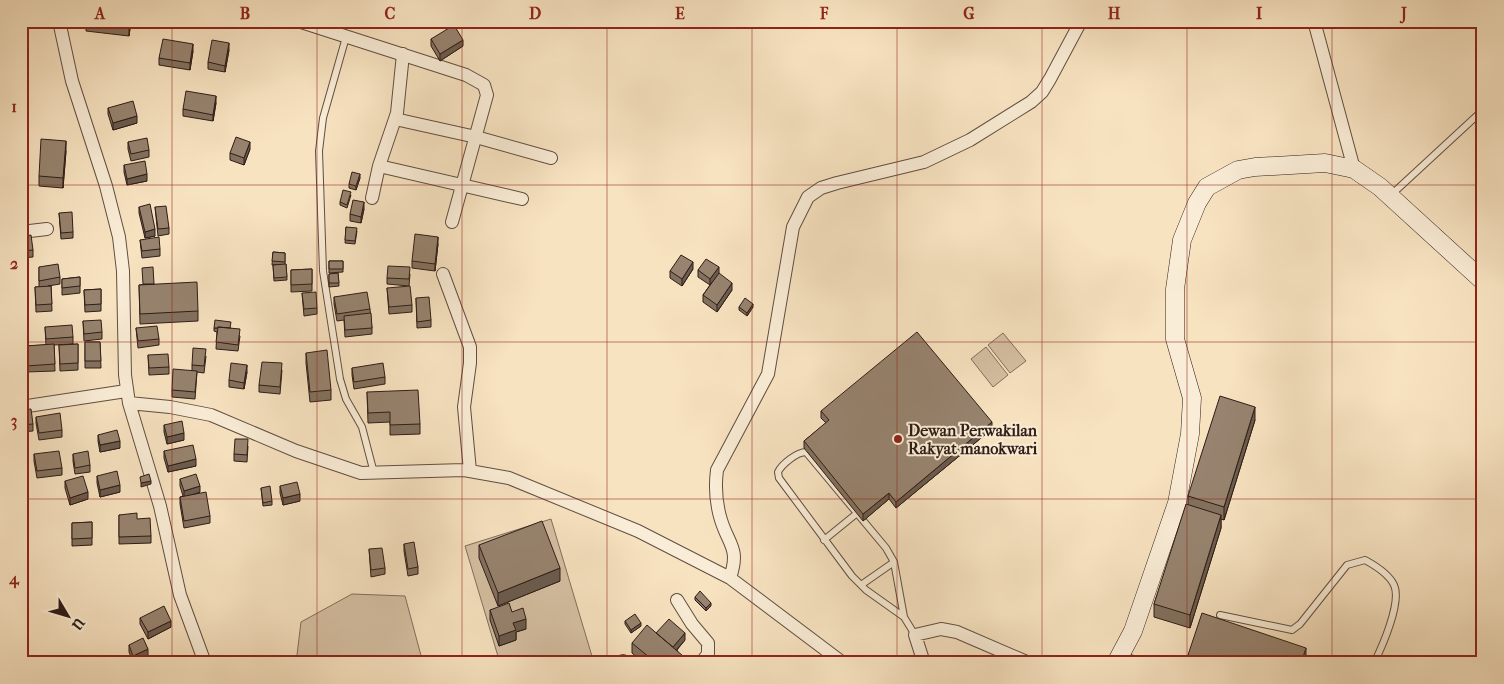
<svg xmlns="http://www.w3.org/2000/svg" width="1504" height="684" viewBox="0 0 1504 684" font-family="'IM FELL French Canon',serif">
	<rect width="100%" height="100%" fill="#f8e3c1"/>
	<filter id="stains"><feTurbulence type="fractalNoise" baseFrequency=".004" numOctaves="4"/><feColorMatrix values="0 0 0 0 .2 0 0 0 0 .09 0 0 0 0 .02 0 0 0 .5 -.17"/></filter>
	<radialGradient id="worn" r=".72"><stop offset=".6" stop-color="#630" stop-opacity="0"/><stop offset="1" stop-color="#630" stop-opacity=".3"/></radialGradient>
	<path fill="#d6c1a4" stroke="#826e5d" d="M1003 333 1026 361 1010 373 988 345Z
		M986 347 1008 375 993 387 971 359Z
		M551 519 594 663H500L465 546Z
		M352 594 405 596 423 663H296L301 622Z"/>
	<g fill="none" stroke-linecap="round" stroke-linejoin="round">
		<defs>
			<path id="lane" d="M346 37 323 118 319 151 323 271 340 379 346 399 362 427 374 473
				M1391 195 1483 110
				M824 540 856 514
				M861 585 894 562
				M1220 615 1292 630 1300 624 1347 565 1365 560C1376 566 1389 574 1394 585 1402 602 1382 647 1374 663
				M904 617 866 590 852 576 779 478 778 472C782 464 797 452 806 452L886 548 894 562 904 617 915 635
				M1121 655 1146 663"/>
			<path id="street" d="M59 21 72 81 106 186 119 237 123 271 125 375 129 403 160 506 180 595 205 663
				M298 21 466 75 484 85 487 95 452 222
				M1314 21 1354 169
				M395 119 476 137 551 158
				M379 166 522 199
				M372 198 379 166 397 113 403 54
				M21 232 47 229
				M443 274 470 347V363L464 407 470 471
				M129 403 170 407 211 415 296 451 361 473 464 470 509 478 638 531 730 578 843 663
				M21 407 126 391
				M730 578C740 548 729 546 721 520 716 504 715 486 717 470L768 374 793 227 808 197 821 188 837 183 924 162 970 140 1031 102 1042 92 1050 79 1081 21
				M677 600 692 624 708 643V654L701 663
				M619 663 623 661 627 663
				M924 663 915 635 941 629 957 632 1029 663"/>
			<path id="secondary" d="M1116 663 1133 631 1177 503 1190 434 1192 398 1175 339V289L1182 240 1197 203 1207 187 1238 170 1255 167 1325 163 1354 169 1380 187 1483 281"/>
		</defs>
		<use href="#lane" stroke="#604e41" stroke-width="8"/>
		<use href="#street" stroke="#604e41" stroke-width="14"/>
		<use href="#secondary" stroke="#2e1c16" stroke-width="19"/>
		<use href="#lane" stroke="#faedd7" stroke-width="6"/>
		<use href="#street" stroke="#faedd7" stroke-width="12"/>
		<use href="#secondary" stroke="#faedd7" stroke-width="18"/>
	</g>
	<path fill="#82715f" stroke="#2e1c16" d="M86 21H131L129 36 86 31Z
		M431 39 463 46 440 61 431 46Z
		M229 50 225 72 208 69V62Z
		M193 51 190 70 159 65V58Z
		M216 103 213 121 183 116V109Z
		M108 108 137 123 113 130 108 114Z
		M128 142 149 150V157L131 161 128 149Z
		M250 149 244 165 230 160V153Z
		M66 151 63 188 39 186V176Z
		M124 165 147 181 127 185 124 172Z
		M360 178 356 190 349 188V184Z
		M351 195 347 208 340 205V202Z
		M139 207 155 236 145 238 139 213Z
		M155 207 169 228V234L158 236Z
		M364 209 361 223 350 221V214Z
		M59 213 73 232V238L61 239Z
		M346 227 357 231 355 244 345 243Z
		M21 237 33 250V257L21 258Z
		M140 240 160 249V256L142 258Z
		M438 244 435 271 412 268V261Z
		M273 252 285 253V264H286L287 280 274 281 273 265H280H272Z
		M329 261H343V272L329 273Z
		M39 267 60 277V284L48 286H51L52 311 36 312 35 287H39Z
		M312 269V291L291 292V270Z
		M693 269 682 286 670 278V271Z
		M698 270 719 274 732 290 717 312 703 302V295L710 285 698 277Z
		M338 273 339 286 329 287V274Z
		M410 274 409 286 387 284V278Z
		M80 277V293L62 295V279Z
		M154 284 198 311V321L140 324 139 285Z
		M387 288 412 305V312L389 314Z
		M101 289V311L85 312 84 290Z
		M302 293 317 308V314L304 316Z
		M334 297 370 309 372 328V334L345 337 344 320 337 321 334 304Z
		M416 298 431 320V327L417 328Z
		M739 307H753L747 316 739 310Z
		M83 321 102 332V339L84 341Z
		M45 327 73 337V344L54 345 55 371 26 372 25 346 46 345Z
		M136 328 159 339V345L138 348Z
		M214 328H231L240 336 238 351 216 349 217 332 214 331Z
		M85 342H100L101 368H85Z
		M78 344V370L60 371 59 345Z
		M306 353 331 390V400L310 402 306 363Z
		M148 355 169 367V374L149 375Z
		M206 356 204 373 197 372 195 399 172 397V390L192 371V365Z
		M352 368 385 377V384L354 389 352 375Z
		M282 370 280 394 259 392V385Z
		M247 372 244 389 229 387V380Z
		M367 392 420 424V434L390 435V422L368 423Z
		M21 410 33 424V431L21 432Z
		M821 411 992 429 896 508 889 499 863 521 804 448V441L826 423 821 418Z
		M36 417 62 430V437L39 440 36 423Z
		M1255 420 1224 520 1221 519V528L1190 628 1154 617V604L1188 504V496Z
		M164 425 184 440 167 444 164 432Z
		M98 435 120 448 100 452 98 441Z
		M248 446 247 462 234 461V454Z
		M164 451 196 466 168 472 164 458Z
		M34 454 62 468V475L37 478 34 461Z
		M73 454 90 465V472L75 474 73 461Z
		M97 476 120 492 100 497 97 483Z
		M180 479 200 492 194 494 210 516V523L184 528 180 504V497L183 496 180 486Z
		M65 481 88 499 70 505 65 488Z
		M280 486 300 501 283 505 280 493Z
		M261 488 272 501V505L263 506Z
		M119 515 137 519 151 536V543L119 544Z
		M92 522V545L72 546V523Z
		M404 544 418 567V574L408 576 404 551Z
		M479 545 560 581 498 606 479 558Z
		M369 549 385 568V574L371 577Z
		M695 597 711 606 706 611 695 600Z
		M490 610 512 612 526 629 516 632V640L499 646 490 620Z
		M140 618 171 627 148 639 140 624Z
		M625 621 641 626 631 633 625 624Z
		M656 633 685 640 677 650 683 663H644L632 653V643Z
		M129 645 148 656 133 662 129 652Z
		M1188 655 1306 661 1305 663H1188Z"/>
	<path fill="#6a5c4e" stroke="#2e1c16" d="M129 21H131L129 36Z
		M463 40V46L440 61V54Z
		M229 43V50L225 72V66Z
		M193 44V51L190 70V63Z
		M216 96V103L213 121V115Z
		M137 116V123L113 130V123Z
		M66 141V151L63 188V178Z
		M250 142V149L244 165V158Z
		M147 174V181L127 185V179Z
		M360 174V178L356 190V186Z
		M364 202V209L361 223V217Z
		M155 229V236L145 238V232Z
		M438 237V244L435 271V264Z
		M693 262V269L682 286V279Z
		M719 267V274L710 285V279Z
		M732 283V290L717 312V305Z
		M753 304V307L747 316V313Z
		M247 365V372L244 389V383Z
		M1255 407V420L1224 520V507Z
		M992 422V429L896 508V502Z
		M184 433V440L167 444V437Z
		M120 441V448L100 452V445Z
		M196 459V466L168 472V466Z
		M151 481V484L141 487V483Z
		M120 485V492L100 497V490Z
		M200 486V492L184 498V491Z
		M88 492V499L70 505V498Z
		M889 493V499L863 521V514Z
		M300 494V501L283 505V498Z
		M1221 515V528L1190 628V615Z
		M560 568V581L498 606V593Z
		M711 603V606L706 611V608Z
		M526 619V629L516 632V640L499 646V636L513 623Z
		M171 621V627L148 639V632Z
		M641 623V626L631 633V630Z
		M685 633V640L672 655V648Z
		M1306 648V661L1305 663H1301Z
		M148 649V656L133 662V656Z
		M683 656V663H678Z"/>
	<path fill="#97836f" stroke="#2e1c16" d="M87 21H129V26Z
		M454 25 463 40 440 54 431 39Z
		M163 39 193 44 190 63 159 58Z
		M212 40 229 43 225 66 208 62Z
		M186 91 216 96 213 115 183 109Z
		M133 101 137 116 113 123 108 108Z
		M236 137 250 142 244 158 230 153Z
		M147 138 149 150 131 154 128 142Z
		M41 139 66 141 63 178 39 176Z
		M145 161 147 174 127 179 124 165Z
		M352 172 360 174 356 186 349 184Z
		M343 190 351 192 347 205 340 202Z
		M353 200 364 202 361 217 350 214Z
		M150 204 155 229 145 232 139 207Z
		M166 206 169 228 158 229 155 207Z
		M72 212 73 232 61 233 59 213Z
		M346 227 357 228 355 241 345 240Z
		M415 234 438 237 435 264 412 261Z
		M31 235 33 250 21 251V237Z
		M159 237 160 249 142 251 140 240Z
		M273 252 285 253V262L272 261Z
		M681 255 693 262 682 279 670 271Z
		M706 259 719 267 710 279 698 270Z
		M329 261H343V269H329Z
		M58 264 60 277 39 281V267Z
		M286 264 287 277 274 278 273 265Z
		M388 266 410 267 409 279 387 278Z
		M153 267 154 284H143L142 268Z
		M312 269V284L291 285V270Z
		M338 273 339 283H329V274Z
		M719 273 732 283 717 305 703 295Z
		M80 277V286L62 288V279Z
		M197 282 198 311 140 314 139 285Z
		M51 286 52 304 36 305 35 287Z
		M410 286 412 305 389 307 387 288Z
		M101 289V304L85 305 84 290Z
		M316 292 317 308 304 309 302 293Z
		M367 292 370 309 337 314 334 297Z
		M429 297 431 320 417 322 416 298Z
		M745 298 753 304 747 313 739 307Z
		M371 313 372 328 345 330 344 316Z
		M101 320 102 332 84 334 83 321Z
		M215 320 231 322 230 328 218 327 217 328H214Z
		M72 325 73 337 46 339 45 327Z
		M157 326 159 339 138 341 136 328Z
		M218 327 240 329 238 345 216 342Z
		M917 332 992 422 896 502 889 493 863 514 804 441 829 420 821 411Z
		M85 342H100L101 361H85Z
		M54 344 55 364 26 366 25 346Z
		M78 344V363L60 364 59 345Z
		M193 348 206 349 204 366 192 365Z
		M327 350 331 390 310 392 306 353Z
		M168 354 169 367 149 368 148 355Z
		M262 362 282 363 280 387 259 385Z
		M231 363 247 365 244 383 229 380Z
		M383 363 385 377 354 382 352 368Z
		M173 369 197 371 195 392 172 390Z
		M418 390 420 424 390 425V412L368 413 367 392Z
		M1220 396 1255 407 1224 507 1188 496Z
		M31 409 33 424 21 425V410Z
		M60 413 62 430 39 433 36 417Z
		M182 421 184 433 167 437 164 425Z
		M117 430 120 441 100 445 98 435Z
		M235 439H248L247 455 234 454Z
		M193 445 196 459 168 466 164 451Z
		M59 451 62 468 37 471 34 454Z
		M88 451 90 465 75 468 73 454Z
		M117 471 120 485 100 490 97 476Z
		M149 474 151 481 141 483 140 477Z
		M196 474 200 486 184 491 180 479Z
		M83 476 88 492 70 498 65 481Z
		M297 482 300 494 283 498 280 486Z
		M270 486 272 501 263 503 261 488Z
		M206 492 210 516 184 521 180 497Z
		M1186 504 1221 515 1190 615 1154 604Z
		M137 513V519L150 518 151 536 119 537V515Z
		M542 521 560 568 498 593 479 545Z
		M92 522V538L72 539V523Z
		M414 542 418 567 408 569 404 544Z
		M382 548 385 568 371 570 369 549Z
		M700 591 711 603 706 608 695 597Z
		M509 603 512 612 523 608 526 619 513 623 516 630 499 636 490 610Z
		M164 606 171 621 148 632 140 618Z
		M1202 613 1306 648 1301 663H1212L1188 655Z
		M635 614 641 623 631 630 625 621Z
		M669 619 685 633 673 647 656 633Z
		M647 625 683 656 678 663H656L632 643Z
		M143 638 148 649 133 656 129 645Z"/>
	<path fill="none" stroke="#8f2418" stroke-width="1" stroke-opacity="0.55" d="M172 21V663M317 21V663M462 21V663M607 21V663M752 21V663M897 21V663M1042 21V663M1187 21V663M1332 21V663M21 185H1483M21 342H1483M21 499H1483"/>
	<circle fill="#8f2418" stroke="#faedd7" stroke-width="2" cx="898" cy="439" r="5"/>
	<g text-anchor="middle" stroke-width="4" stroke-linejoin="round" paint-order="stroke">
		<g font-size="16" font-weight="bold" fill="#2e1c16" stroke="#faedd7" text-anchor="start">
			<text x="908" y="436">Dewan Perwakilan<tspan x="908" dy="18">Rakyat manokwari</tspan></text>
		</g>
	</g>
	<rect width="1504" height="684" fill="none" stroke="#f8e3c1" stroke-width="55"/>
	<g transform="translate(68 616) rotate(128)" stroke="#faedd7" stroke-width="4" paint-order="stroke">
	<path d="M0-4L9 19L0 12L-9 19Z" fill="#2e1c16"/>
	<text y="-8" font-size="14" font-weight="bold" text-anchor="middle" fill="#2e1c16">U</text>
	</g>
	<rect x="28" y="28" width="1448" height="628" fill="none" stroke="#8f2418" stroke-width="2"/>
	<g font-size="16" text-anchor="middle" font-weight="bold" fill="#8f2418">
		<text x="100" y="19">A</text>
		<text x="245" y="19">B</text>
		<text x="390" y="19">C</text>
		<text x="535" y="19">D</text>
		<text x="680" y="19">E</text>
		<text x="824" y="19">F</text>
		<text x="969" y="19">G</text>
		<text x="1114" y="19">H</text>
		<text x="1259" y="19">I</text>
		<text x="1404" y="19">J</text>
		<text x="14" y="112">1</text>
		<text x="14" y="269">2</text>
		<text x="14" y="426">3</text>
		<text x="14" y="584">4</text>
	</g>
	<rect width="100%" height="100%" filter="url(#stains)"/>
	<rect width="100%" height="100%" fill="url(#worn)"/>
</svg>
